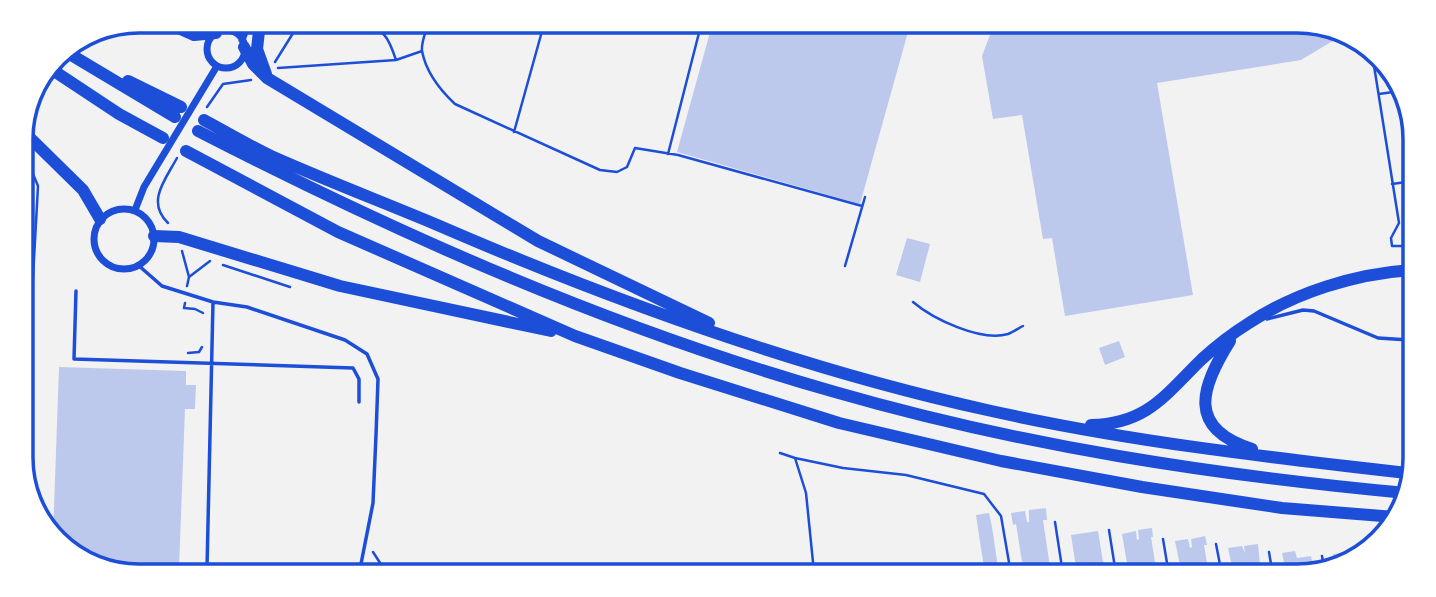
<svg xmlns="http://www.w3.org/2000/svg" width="1436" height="597" viewBox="0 0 1436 597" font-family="Manrope,sans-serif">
	<rect width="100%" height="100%" fill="#f2f2f2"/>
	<path fill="#bdc9ec" d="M712 25 888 27 908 32 860 204 677 152Z
		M993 27 1342 30 1346 33 1301 60 1157 83 1193 295 1065 316 1052 238 1043 239 1022 115 993 119 982 56Z
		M907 238 930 244 920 282 896 275Z
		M1119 341 1125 357 1105 365 1099 348Z
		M59 367 186 371V385H196L195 409H185L179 568 94 567 53 536Z
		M1046 508 1047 520H1043L1051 574H1024L1016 524 1013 525 1011 513 1025 511 1027 522H1029V510Z
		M989 513 992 527 999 574 985 573 980 542 976 515Z
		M1152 528 1153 537H1151L1157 575H1129L1122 534 1136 531 1137 540 1139 539 1138 530Z
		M1098 531 1105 574H1077L1071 535Z
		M1205 536 1207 545H1204L1209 575H1182L1175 541 1188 539 1190 548 1192 547 1191 539Z
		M1258 544 1261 575H1234L1228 548 1242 546 1245 553 1244 546Z
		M1295 551 1297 558 1311 556 1314 572 1304 576H1287L1282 553Z
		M1348 552 1349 559 1337 563V561H1334L1333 554Z"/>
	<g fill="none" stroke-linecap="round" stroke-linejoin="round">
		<path stroke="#1d4ed8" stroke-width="2.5" d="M360 23C385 30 388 36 396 60
			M428 23C426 32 421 42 422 51 426 72 440 90 455 104L600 170 617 172 627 167 635 148 678 155 862 206
			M683 25 700 29
			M1372 53 1399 223 1391 238 1392 246H1411
			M275 62 300 22
			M278 68 396 60 422 51
			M1379 94 1400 91
			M207 107 223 84 251 80
			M514 132 544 24
			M668 154 701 25
			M21 167 33 174 38 186 23 460
			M1392 184 1413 181
			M168 223C146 202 165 180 177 158
			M182 251 189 277 187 286
			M223 265 290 287
			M845 266 865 197
			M189 277 210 261
			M913 302C933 319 981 342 1008 334 1013 332 1019 328 1023 326
			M185 303 184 308 195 309 203 313
			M188 353 199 352 202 347
			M780 453 795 458 806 493 814 572
			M795 458 843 468 906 475 984 494 1001 516 1011 574
			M1055 522 1063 574
			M1109 530 1116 574
			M1163 539 1169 575
			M1216 544 1222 575
			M373 552 384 569
			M1269 552 1273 576
			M1322 556 1324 568"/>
		<path stroke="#1d4ed8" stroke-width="3.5" d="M1411 192 1413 193
			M138 265 162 286 213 302 247 307 345 340 367 354 378 379 376 435 373 503 360 569
			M76 291 74 359 353 368 359 379V402
			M1267 319 1303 310 1314 311 1378 338 1409 340
			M207 568 213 302"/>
		<path stroke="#1d4ed8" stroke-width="7" d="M227 30 234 22
			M207 49a19 19 0 1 1 38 0a19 19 0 1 1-38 0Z
			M242 40 249 22
			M94 239a30 30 0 1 1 60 0a30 30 0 1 1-60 0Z
			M135 210 144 187 217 66"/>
		<path stroke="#1d4ed8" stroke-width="12" d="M163 21 194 35 216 33
			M260 22 257 49 266 74
			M180 23 191 26 210 22
			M244 47 253 64 267 78 538 241 709 323
			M63 50 175 117
			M48 67 119 114 163 138
			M128 81 181 107
			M204 120C226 132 248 145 271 156 325 180 380 201 435 224 613 301 797 368 987 410 1125 441 1266 457 1407 473
			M22 130 83 190 100 219
			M198 131C402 236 613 329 835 392 1022 446 1213 475 1406 493
			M186 151 338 232 575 336 680 373 839 423 1001 461 1142 487 1282 508 1395 517
			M154 236 179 237 340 286 551 331
			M1230 341C1201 387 1186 428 1252 449
			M1091 425C1147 424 1165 395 1202 359 1216 346 1233 333 1249 323 1296 292 1355 274 1411 270"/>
	</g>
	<path d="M0 0H1436V597H0ZM139 33H1297A106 106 0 0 1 1403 139V458A106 106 0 0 1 1297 564H139A106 106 0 0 1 33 458V139A106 106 0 0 1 139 33Z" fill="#fff" fill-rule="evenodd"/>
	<path fill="none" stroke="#1d4ed8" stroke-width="3.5" d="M139 33H1297A106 106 0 0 1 1403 139V458A106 106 0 0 1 1297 564H139A106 106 0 0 1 33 458V139A106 106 0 0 1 139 33Z"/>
</svg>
